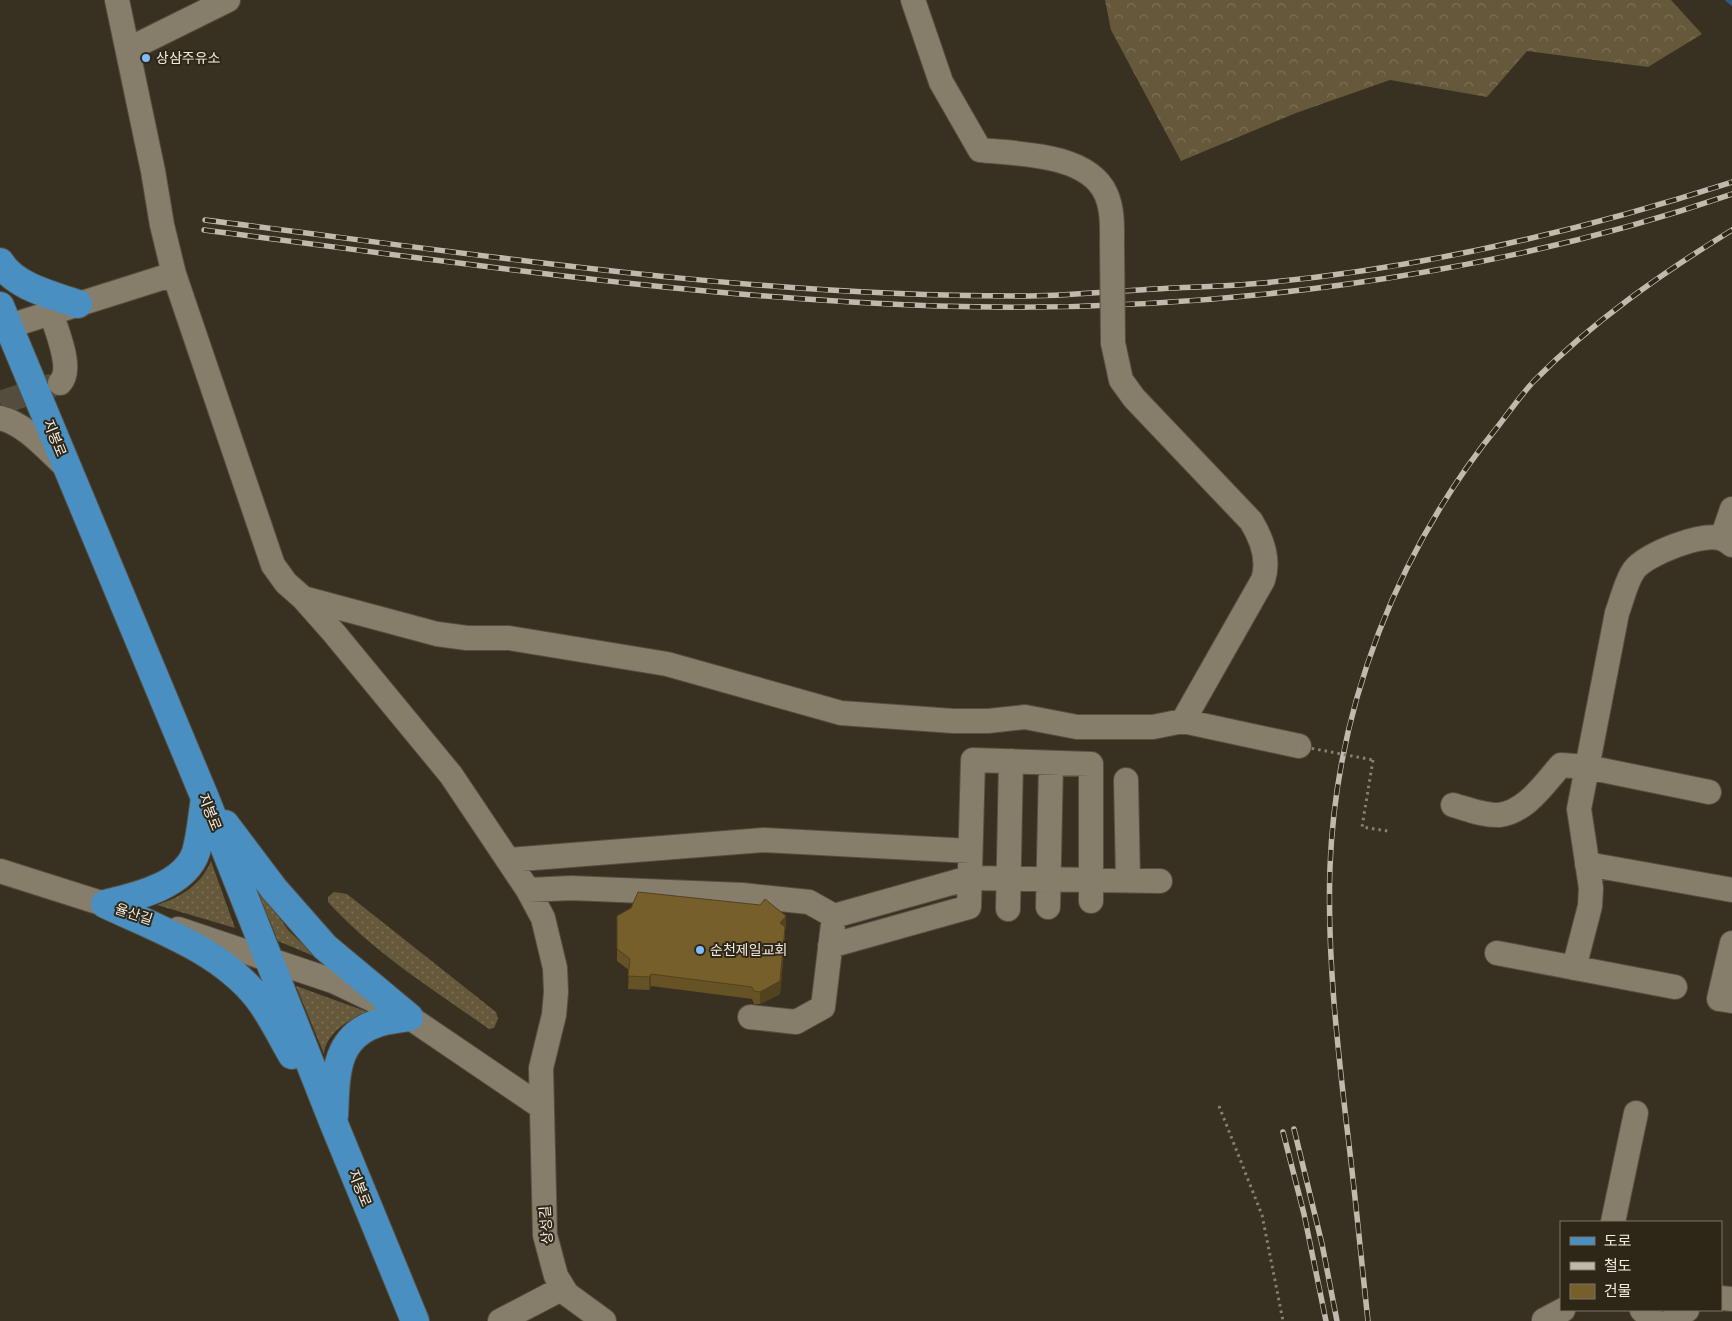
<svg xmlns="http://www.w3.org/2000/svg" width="1732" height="1321" viewBox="0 0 1732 1321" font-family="'Fira Sans Condensed','Noto Sans KR',sans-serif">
	<defs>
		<pattern id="grass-dots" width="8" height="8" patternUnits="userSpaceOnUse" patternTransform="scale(1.25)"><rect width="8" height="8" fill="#66583b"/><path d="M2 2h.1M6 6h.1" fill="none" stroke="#7c7057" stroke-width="1.8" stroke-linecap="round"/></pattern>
		<pattern id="forest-crowns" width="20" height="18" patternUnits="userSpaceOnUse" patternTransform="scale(1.25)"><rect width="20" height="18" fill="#66583b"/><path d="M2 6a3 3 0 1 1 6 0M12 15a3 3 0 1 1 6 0" fill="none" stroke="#7c7057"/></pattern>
	</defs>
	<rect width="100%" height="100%" fill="#383020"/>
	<path fill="url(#grass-dots)" d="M211 861 235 928 157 905C181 897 201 885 211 861Z
		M254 882 288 930 316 957 278 941Z
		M334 892 347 894 496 1012 498 1019 494 1028 489 1029C434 990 374 953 328 902V897Z
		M296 986 368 1012C349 1019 326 1033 324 1054Z"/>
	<path fill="url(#forest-crowns)" d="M1105 0H1671L1702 34 1648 67 1527 51 1487 97 1390 80 1296 113 1181 161 1111 30Z"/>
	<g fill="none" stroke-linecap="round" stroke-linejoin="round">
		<path stroke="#31587e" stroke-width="5" d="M1728 0 1732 3"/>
		<path stroke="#544c3d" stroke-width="24" stroke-dasharray="24 12" stroke-linecap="butt" d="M0 403 53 385"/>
		<defs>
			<path id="minor" d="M117 0 153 171 162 225 174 274 273 565 286 583 303 598 334 633 451 775 528 890 543 918 555 968 556 992 554 1015 541 1068 545 1235 556 1276 567 1294 604 1321
				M913 0 941 82 980 150C1017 154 1088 153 1106 194 1113 210 1112 227 1112 244
				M129 49 228 0
				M51 312C56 330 74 369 60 383
				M0 329 174 274
				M1113 343 1121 380 1134 398 1251 521C1262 539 1270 559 1263 580L1183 721
				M0 418C26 424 47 450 66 467
				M1722 538 1732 509
				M303 598 437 634 467 638H509L667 664 841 713 953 721H988L1025 717 1077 727H1153L1183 721 1299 746
				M1126 780 1128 880
				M1453 805C1467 809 1485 816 1499 815 1526 812 1544 784 1561 765L1587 767 1709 792
				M508 860 764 840 970 851
				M1587 864 1732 890
				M0 871 123 910
				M528 890 571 888 742 895 809 902 834 916 823 1007 796 1022 750 1017
				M1048 907 1051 763
				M1008 909 1011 761
				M834 916 969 878 1160 881
				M178 929 333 981 409 1017 540 1106
				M1732 943 1719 999 1732 1001
				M830 946 969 907 973 760 1091 764V901
				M1497 953 1675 987
				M1574 968 1590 906 1591 888 1579 809 1617 613C1622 600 1626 581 1634 570 1645 554 1705 531 1722 539 1726 540 1729 543 1732 545
				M1613 1222 1636 1113
				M1721 1298 1732 1299
				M1642 1310 1654 1321
				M1544 1320 1563 1310
				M500 1321 563 1288
				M1671 1321 1687 1310"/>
			<path id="major" d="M0 262C15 287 52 295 78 304
				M0 306 205 798 334 1124 415 1321
				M225 824 274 889 325 947 409 1017
				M105 904C158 929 220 950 258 998 271 1015 281 1036 292 1055
				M105 904C134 897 185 886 196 852 201 835 202 816 205 798
				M334 1116C336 1079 333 1039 375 1024 385 1020 398 1019 409 1017"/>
		</defs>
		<use href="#minor" stroke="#564f41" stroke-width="26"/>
		<use href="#major" stroke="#564f41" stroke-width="30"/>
		<path stroke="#878073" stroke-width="3" stroke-dasharray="2.5 4" stroke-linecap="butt" d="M1373 760 1362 827 1388 831
			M1219 1106 1262 1215 1283 1321"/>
		<use href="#minor" stroke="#867e6b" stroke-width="24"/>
		<use href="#major" stroke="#4a8fc1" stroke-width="28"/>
		<defs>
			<path id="rail" d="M205 220C476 254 749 297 1023 296 1061 296 1100 292 1139 290 1180 287 1222 287 1263 283 1423 268 1580 231 1732 182
				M204 230C447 261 691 298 937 306 1200 314 1482 280 1732 194
				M1294 1129 1322 1244 1337 1321
				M1283 1132 1304 1214 1326 1321
				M1368 1321C1361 1257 1355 1192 1347 1128 1337 1042 1327 954 1330 867 1336 706 1398 549 1499 425 1510 411 1521 395 1534 381 1593 321 1661 274 1732 230"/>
		</defs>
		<use href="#rail" stroke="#c0baae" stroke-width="5.5"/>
		<use href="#rail" stroke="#2e2616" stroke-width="4" stroke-dasharray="11" stroke-linecap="butt"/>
		<defs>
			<path id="minor-bridge" d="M1112 244 1113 343"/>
		</defs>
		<use href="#minor-bridge" stroke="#564f41" stroke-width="26" stroke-linecap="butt"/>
		<path stroke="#878073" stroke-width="3" stroke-dasharray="2.5 4" stroke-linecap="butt" d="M1299 746 1373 760"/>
		<use href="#minor-bridge" stroke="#867e6b" stroke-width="24"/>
	</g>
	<path fill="#655225" d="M760 905 786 928 785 929V940L780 994 760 1004H754L752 999 651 986 649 990 628 989 629 970 617 961V916Z"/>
	<path fill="#53421e" d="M786 916V928L785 929V940L780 994 760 1004V992L780 923Z
		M651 974V986L649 990V977Z"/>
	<path fill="#765f2b" stroke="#53421e" d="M638 892 760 905 765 899 786 916 780 923 785 927 780 981 760 992 754 991 752 987 651 974 649 977 628 976 630 959 617 949V916L631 908Z"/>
	<g fill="#7fbdfa" stroke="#2e2616" stroke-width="2">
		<circle cx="146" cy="58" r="5"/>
		<circle cx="700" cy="950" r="5"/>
	</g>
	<g text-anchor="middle" stroke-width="4" stroke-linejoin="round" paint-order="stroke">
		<g font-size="14" fill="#f1ece2" stroke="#2e2616" text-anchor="start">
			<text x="156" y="63">상삼주유소</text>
			<text x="710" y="955">순천제일교회</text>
		</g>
		<g font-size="14" fill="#f1ece2" stroke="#2e2616">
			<text transform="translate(55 438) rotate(68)" y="5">지봉로</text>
			<text transform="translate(210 812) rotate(68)" y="5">지봉로</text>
			<text transform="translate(134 914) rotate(18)" y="5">율산길</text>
			<text transform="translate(360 1188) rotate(68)" y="5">지봉로</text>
			<text transform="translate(546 1225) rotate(-94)" y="5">상성길</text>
		</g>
	</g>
	<rect x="1560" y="1221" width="162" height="90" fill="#2e2616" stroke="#7c7568"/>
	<rect x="1570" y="1237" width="25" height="8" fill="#4a8fc1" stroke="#7c7568"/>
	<text x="1604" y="1246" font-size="15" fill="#f1ece2">도로</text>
	<rect x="1570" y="1262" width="25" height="8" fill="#c0baae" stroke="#7c7568"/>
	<text x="1604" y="1271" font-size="15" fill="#f1ece2">철도</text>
	<rect x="1570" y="1284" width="25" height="15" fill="#765f2b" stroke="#7c7568"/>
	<text x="1604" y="1296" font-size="15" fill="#f1ece2">건물</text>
</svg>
